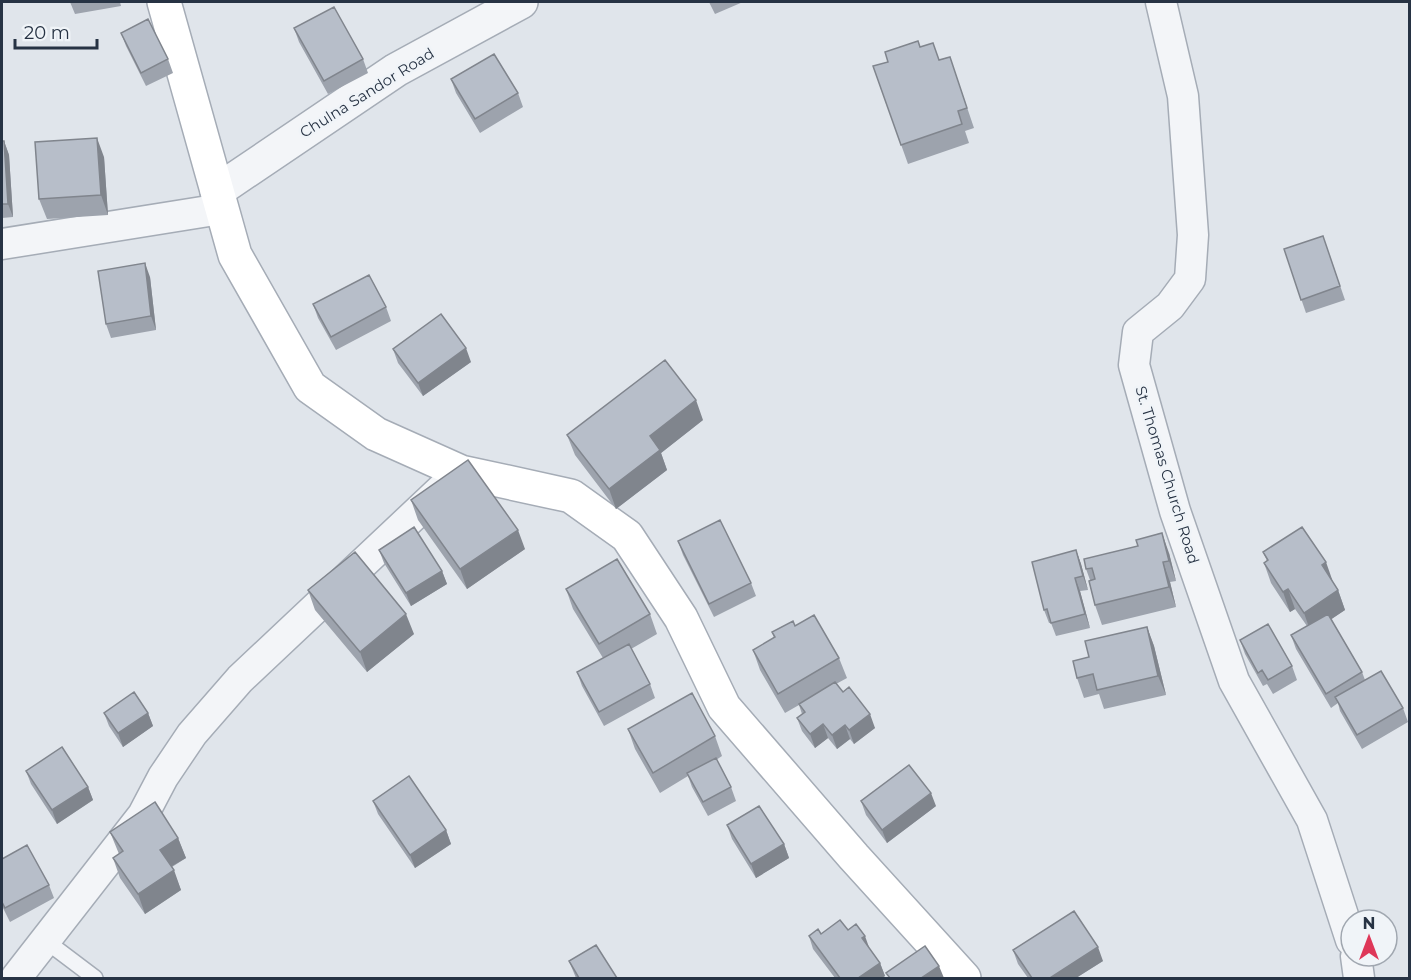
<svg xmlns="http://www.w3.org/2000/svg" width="1411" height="980" viewBox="0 0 1411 980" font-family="Montserrat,sans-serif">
	<rect width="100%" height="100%" fill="#e0e5eb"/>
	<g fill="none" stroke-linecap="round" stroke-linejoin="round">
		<defs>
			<path id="service" d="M46 941 95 978"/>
			<path id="minor" d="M1161 2 1183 96 1193 235 1190 279 1170 306 1138 332 1134 365 1175 511 1234 681 1312 820 1351 940
				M2 244 221 209
				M1356 956 1359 978
				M16 978 143 815 163 777 192 734 240 679 445 486"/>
			<path id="tertiary" d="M217 191 396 70 521 2"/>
			<path id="secondary" d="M164 2 235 255 310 387 376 434 461 472 571 496 627 536 681 618 724 707 854 857 964 978"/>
		</defs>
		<use href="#service" stroke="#a5acb6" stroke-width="18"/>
		<use href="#minor" stroke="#a5acb6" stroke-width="33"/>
		<use href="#tertiary" stroke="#a5acb6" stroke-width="36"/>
		<use href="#secondary" stroke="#a5acb6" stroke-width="36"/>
		<use href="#service" stroke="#f3f5f8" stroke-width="15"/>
		<use href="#minor" stroke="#f3f5f8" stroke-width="30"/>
		<use href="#tertiary" stroke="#f3f5f8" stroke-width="33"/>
		<use href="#secondary" stroke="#fff" stroke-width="33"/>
	</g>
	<path fill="#9da3ad" d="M70 2H120L121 6 75 14Z
		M709 2H743L715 14Z
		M294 28 363 59 368 73 328 94 299 42Z
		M121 33 168 59 173 73 146 86 126 46Z
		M920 47 939 60 950 57 974 128 965 131 969 143 908 164 873 66 888 62Z
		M451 79 518 93 523 107 480 133 456 93Z
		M2 141H4L9 155 13 217 2 218Z
		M104 157 108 215 47 219 39 199Z
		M1323 236 1345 300 1306 313 1284 249Z
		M150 277 156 330 111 338 106 324Z
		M313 304 386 307 391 321 336 350 318 318Z
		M393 349 471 362 423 396 398 363Z
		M703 420 661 453 667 470 616 509 575 455 567 435Z
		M411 500 525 549 467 589 418 520Z
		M678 541 751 583 756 596 714 617 683 555Z
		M379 550 442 571 447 584 411 606 384 563Z
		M1076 550 1081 564 1088 590 1080 591 1090 628 1056 636 1051 623H1049L1044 610Z
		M1263 552 1333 582 1338 590 1345 610 1331 619 1362 672 1365 680 1403 708 1408 722 1362 749 1340 711 1338 703 1331 708 1296 649 1291 635 1307 626 1295 609 1290 612 1271 583 1264 563 1267 561Z
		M1169 553 1176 581 1170 582 1176 607 1102 625 1095 605 1090 580 1086 569Z
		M566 589 650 614 657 634 631 649 650 684 655 698 604 726 582 686 577 672 603 658 573 609Z
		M308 590 414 634 367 672 315 610Z
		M795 626 839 658 847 678 836 684 875 728 854 744 850 739 837 749 828 738 815 748 802 731 797 718 802 714 799 705 785 713 760 670 753 650 774 638 772 632Z
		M1147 627 1154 646 1166 695 1104 709 1099 694 1084 698 1077 678 1089 657Z
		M1240 640 1292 666 1297 680 1273 694 1267 684 1263 686 1245 654Z
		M104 713H148L153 726 123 747 109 726Z
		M628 729 715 736 722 756 716 760 731 787 736 801 708 816 692 787 688 776 660 793 635 749Z
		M26 771 88 787 93 800 57 824 31 784Z
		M373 801 446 830 451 844 415 868 378 814Z
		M861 801 936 806 887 843 866 815Z
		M727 825 784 844 789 858 756 878 732 839Z
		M110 832 178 838 186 858 172 867 181 890 145 914 120 878 113 858 119 854Z
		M2 859 49 885 54 898 10 922 2 906Z
		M848 930 870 950 880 963 885 976 882 978H835L813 949 809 936Z
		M1013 950 1103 961 1076 978H1028L1018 964Z
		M569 961 617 978H576Z"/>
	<path fill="#80858d" d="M97 138 104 157 108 215 101 195Z
		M4 141 9 155 13 217 8 204Z
		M145 263 150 277 156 330 151 316Z
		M466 348 471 362 423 396 418 383Z
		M696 400 703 420 661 453 667 470 616 509 609 489 650 436Z
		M518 530 525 549 467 589 460 569Z
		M1162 533 1169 553 1176 581 1169 561Z
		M1076 550 1081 564 1088 590 1083 576Z
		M1163 562 1170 582 1176 607 1169 587Z
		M1326 562 1333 582 1322 565Z
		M442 571 447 584 411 606 406 593Z
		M1075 578 1080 591 1090 628 1085 614Z
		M1288 589 1295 609 1290 612 1283 592Z
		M1338 590 1345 610 1311 633 1304 613Z
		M406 614 414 634 367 672 360 652Z
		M1147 627 1154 646 1166 695 1158 676Z
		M148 713 153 726 123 747 118 733Z
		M870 714 875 728 854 744 849 730Z
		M823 724 828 738 815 748 810 734Z
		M845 725 850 739 837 749 832 735Z
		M88 787 93 800 57 824 52 810Z
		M931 793 936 806 887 843 882 830Z
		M446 830 451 844 415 868 410 855Z
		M178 838 186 858 167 869 160 850Z
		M784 844 789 858 756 878 751 864Z
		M174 870 181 890 145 914 138 894Z
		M865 936 870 950 862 938Z
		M1098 947 1103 961 1076 978H1050Z
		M880 963 885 976 882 978H858Z
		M939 966 944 978H921Z"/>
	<path fill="#b7bec9" stroke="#80858d" stroke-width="1.5" d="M334 7 363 59 324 81 294 28Z
		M148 19 168 59 141 73 121 33Z
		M918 41 920 47 933 43 939 60 950 57 967 108 958 111 962 124 901 145 873 66 888 62 885 52Z
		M494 54 518 93 475 119 451 79Z
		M97 138 101 195 39 199 35 142Z
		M2 141H4L8 204H2Z
		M1323 236 1340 286 1301 300 1284 249Z
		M145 263 151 316 106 324 98 271Z
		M369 275 386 307 331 337 313 304Z
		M441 314 466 348 418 383 393 349Z
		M665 360 696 400 650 436 660 450 609 489 567 435Z
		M468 460 518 530 460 569 411 500Z
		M720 520 751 583 709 604 678 541Z
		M414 527 442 571 406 593 379 550Z
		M1302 527 1326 562 1322 565 1338 590 1304 613 1288 589 1283 592 1264 563 1268 560 1263 552Z
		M1162 533 1169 561 1163 562 1169 587 1095 605 1089 581 1095 579 1092 568 1086 569 1084 559 1138 546 1136 540Z
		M1076 550 1083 576 1075 578 1085 614 1051 623 1047 609 1044 610 1032 562Z
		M355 552 406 614 360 652 308 590Z
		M617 559 650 614 599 644 566 589Z
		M1328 614 1362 672 1326 694 1291 635Z
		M814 615 839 658 778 694 753 650 775 637 772 632 793 621 795 626Z
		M1268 624 1292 666 1268 680 1262 670 1258 673 1240 640Z
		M1147 627 1158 676 1097 690 1093 674 1077 678 1073 661 1089 657 1085 641Z
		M629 644 650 684 599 712 577 672Z
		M1381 671 1403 708 1357 735 1335 697Z
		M835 682 843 692 849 687 870 714 849 730 845 725 832 735 823 724 810 734 797 718 805 712 799 704Z
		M134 692 148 713 118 733 104 713Z
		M692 693 715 736 653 773 628 729Z
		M62 747 88 787 52 810 26 771Z
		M716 758 731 787 703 802 687 773Z
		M909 765 931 793 882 830 861 801Z
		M409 776 446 830 410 855 373 801Z
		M155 802 178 838 160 850 174 870 138 894 113 858 123 851 110 832Z
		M759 806 784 844 751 864 727 825Z
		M27 845 49 885 5 908 2 902V859Z
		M1074 911 1098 947 1050 978H1032L1013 950Z
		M840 920 848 930 856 924 865 936 862 938 880 963 858 978H840L809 936 818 929 821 934Z
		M596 945 617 978H579L569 961Z
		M925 946 939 966 921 978H890L886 973Z"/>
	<g text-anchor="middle" stroke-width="5" stroke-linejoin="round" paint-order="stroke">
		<g font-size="15" fill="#273344" stroke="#f0f4f8">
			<text transform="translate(367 93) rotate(-32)" y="5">Chulna Sandor Road</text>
			<text transform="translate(1167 475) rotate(73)" y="5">St. Thomas Church Road</text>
		</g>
	</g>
	<rect width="1411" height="980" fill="none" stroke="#273344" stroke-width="6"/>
	<g transform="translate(1369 938)"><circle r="28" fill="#f0f4f8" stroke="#a0a7b0" stroke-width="1.5"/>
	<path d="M0-4.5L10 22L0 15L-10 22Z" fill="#de3758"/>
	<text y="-9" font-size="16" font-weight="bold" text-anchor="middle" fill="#273344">N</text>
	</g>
	<path d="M15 39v9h82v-9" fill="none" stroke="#273344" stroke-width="3"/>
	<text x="24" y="39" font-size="18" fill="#273344" stroke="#f0f4f8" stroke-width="4.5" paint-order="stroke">20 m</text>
</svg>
